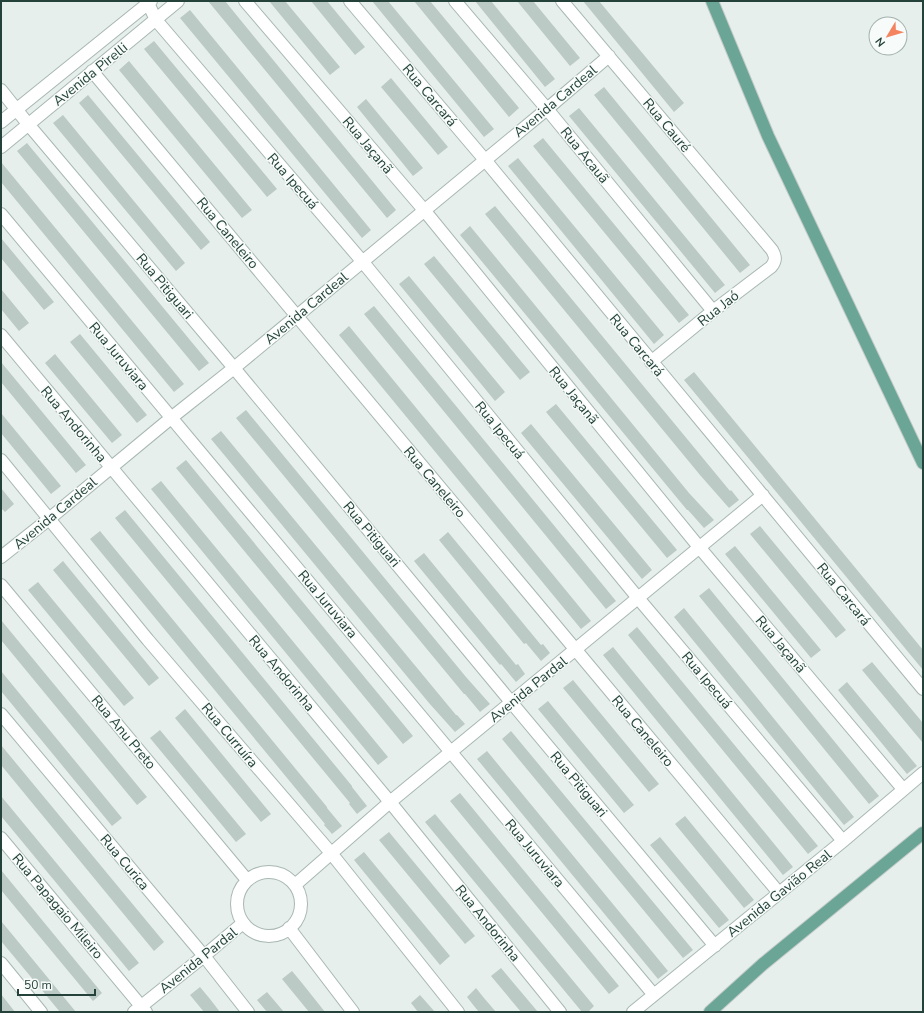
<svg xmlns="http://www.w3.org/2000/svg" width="924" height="1013" viewBox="0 0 924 1013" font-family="'Nunito Sans',sans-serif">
	<rect width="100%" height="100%" fill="#e6efeb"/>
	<path fill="#bbcac4" d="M208 1H225L396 210 387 218Z
		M269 1H285L340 67 330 75Z
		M311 1H327L365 47 355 55Z
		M372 1H388L494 129 484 137Z
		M414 1H430L519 108 509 117Z
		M475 1H491L555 79 545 87Z
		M517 1H533L580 58 570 66Z
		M583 1H599L684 103 674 112Z
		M190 10 371 230 362 238 180 18Z
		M154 41 277 189 267 197 144 49Z
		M129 61 252 210 242 218 119 70Z
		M391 78 448 147 438 155 381 87Z
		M604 87 750 265 740 273 594 95Z
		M88 95 210 242 201 250 79 103Z
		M366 99 423 168 413 176 357 107Z
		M579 108 725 285 715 293 569 116Z
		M63 115 185 263 176 271 53 123Z
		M543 138 689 315 679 323 533 146Z
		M27 143 209 363 199 371 17 151Z
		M518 158 664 335 654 344 508 166Z
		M1 162 184 384 174 392 1 182Z
		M495 206 730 491 731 490 739 500 729 508 700 475 485 214Z
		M470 226 689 493 714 520 704 528 688 510H687L460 235Z
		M1 238 54 302 44 310 1 258Z
		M434 256 530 372 520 380 424 264Z
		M409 276 505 392 495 401 399 284Z
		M1 289 29 323 19 331 1 309Z
		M374 306 616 601 606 609 364 314Z
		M349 326 591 621 581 629 339 335Z
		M80 334 147 415 137 423 70 342Z
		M55 354 122 435 112 443 45 363Z
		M1 362 86 465 76 473 1 382Z
		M694 372 923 650V670L684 380Z
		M556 404 677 550 667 558 546 412Z
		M246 410 466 677 490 704 480 712 465 694H464L236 418Z
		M1 413 61 486 51 494 1 433Z
		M531 424 652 570 642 579 521 433Z
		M221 431 456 715H457L465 724 455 732 429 703 211 439Z
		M186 460 413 736 403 744 176 468Z
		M161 481 388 757 378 765 151 489Z
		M1 488 14 504 5 512 1 508Z
		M125 510 352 786V787L367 806 357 814 349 804 350 803 115 518Z
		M760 526 846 630 836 638 750 534Z
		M100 531 327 807V808L342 826 332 834 324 825 325 824 90 539Z
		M448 532 541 645 543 644 550 653 541 661 526 643 524 644 439 540Z
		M735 546 821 650 811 658 725 554Z
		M424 553 516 665 518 664 525 674 516 682 501 664 500 665 414 561Z
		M63 561 159 678 149 686 53 570Z
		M38 582 134 698 124 706 28 590Z
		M709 588 879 796 869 804 699 596Z
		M684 608 854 817 844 825 674 617Z
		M1 620 147 797 137 805 1 640Z
		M637 627 818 846 808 854 628 635Z
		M613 647 793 867 783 875 603 655Z
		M872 662 923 723V743L862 670Z
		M1 671 122 818 112 826 1 691Z
		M573 680 659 784 649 792 563 688Z
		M847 682 917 766 907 774 838 690Z
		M548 701 634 805 624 813 538 709Z
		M185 709 271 814 261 822 175 718Z
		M160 730 246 834 236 842 150 738Z
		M511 731 693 950 683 958 502 739Z
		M1 745 164 942 154 951 1 765Z
		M487 751 668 971 658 979 477 759Z
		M460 793 619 986 609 994 450 801Z
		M1 796 139 963 129 971 1 816Z
		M435 814 594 1006 588 1012H582L425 822Z
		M685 816 754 900 744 908 675 824Z
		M389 832 475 936 465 944 379 840Z
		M660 837 729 920 719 928 650 845Z
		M364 852 450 956 440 965 354 860Z
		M1 870 102 993 93 1001 1 890Z
		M1 921 11 933 76 1012H60L1 941Z
		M501 968 511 980 538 1012H521L491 976Z
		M292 971 302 983 325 1012H309L282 979Z
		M200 987 210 999 220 1012H204L190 995Z
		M476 988 484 998 496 1012H479L474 1006 467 997Z
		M267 992 284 1012H267L257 1000Z
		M1 994 15 1012H1Z
		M420 995 435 1012H418L411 1003Z"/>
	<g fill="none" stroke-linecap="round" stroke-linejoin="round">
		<defs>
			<path id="minor" d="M147 1 156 20 362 261 638 598 843 841
				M245 1 424 210 699 547 903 789
				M350 1 485 160 923 689
				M455 1 547 109 713 311
				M562 1 772 250C776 257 776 261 771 267L713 311 651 362
				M92 71 779 893
				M1 90 28 124 234 368 511 702 715 946
				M1 122 151 1
				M1 147 178 1
				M1 214 654 995
				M1 335 390 802 560 1012
				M1 460 148 640 331 853 458 1012
				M1 557 49 519 171 418 234 368 547 109 609 56
				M1 585 247 880
				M1 714 204 956 248 1012
				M1 838 146 1012
				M237 904a32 32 0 1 1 64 0a32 32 0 1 1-64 0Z
				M295 885 390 802 763 495
				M289 928 353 1012
				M1 963 41 1012
				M134 1012 204 956 243 923
				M633 1012 843 841 923 773"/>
			<path id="major" d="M712 1 768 136 923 463
				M710 1012 763 964 923 833"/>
		</defs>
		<use href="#minor" stroke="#a8b8b2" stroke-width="14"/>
		<use href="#major" stroke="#c2cac8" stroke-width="14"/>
		<use href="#minor" stroke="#fff" stroke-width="12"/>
		<use href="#major" stroke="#6aa596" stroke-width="12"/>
	</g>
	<g text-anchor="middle" stroke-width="3" stroke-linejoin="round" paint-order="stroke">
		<g font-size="14" fill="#24423a" stroke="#f7fbf9">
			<text transform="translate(90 74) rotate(-39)" y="5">Avenida Pirelli</text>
			<text transform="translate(430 95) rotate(50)" y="5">Rua Carcará</text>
			<text transform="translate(555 101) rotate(-40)" y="5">Avenida Cardeal</text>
			<text transform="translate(667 125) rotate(50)" y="5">Rua Cauré</text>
			<text transform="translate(368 145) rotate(50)" y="5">Rua Jaçanã</text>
			<text transform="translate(585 155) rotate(51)" y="5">Rua Acauã</text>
			<text transform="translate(293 181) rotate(49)" y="5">Rua Ipecuá</text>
			<text transform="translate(228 233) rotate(50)" y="5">Rua Caneleiro</text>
			<text transform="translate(165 286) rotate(50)" y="5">Rua Pitiguari</text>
			<text transform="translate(306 308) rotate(-40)" y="5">Avenida Cardeal</text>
			<text transform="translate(718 308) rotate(-38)" y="5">Rua Jaó</text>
			<text transform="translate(637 345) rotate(50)" y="5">Rua Carcará</text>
			<text transform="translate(119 356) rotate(50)" y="5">Rua Juruviara</text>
			<text transform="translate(574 395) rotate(51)" y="5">Rua Jaçanã</text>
			<text transform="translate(74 424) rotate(50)" y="5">Rua Andorinha</text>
			<text transform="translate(500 430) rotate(51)" y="5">Rua Ipecuá</text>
			<text transform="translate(435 482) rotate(50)" y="5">Rua Caneleiro</text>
			<text transform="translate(55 513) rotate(-40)" y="5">Avenida Cardeal</text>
			<text transform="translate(372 534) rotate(50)" y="5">Rua Pitiguari</text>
			<text transform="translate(844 594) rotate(51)" y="5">Rua Carcará</text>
			<text transform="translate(328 604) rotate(50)" y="5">Rua Juruviara</text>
			<text transform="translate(781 644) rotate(50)" y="5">Rua Jaçanã</text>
			<text transform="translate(282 673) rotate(50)" y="5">Rua Andorinha</text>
			<text transform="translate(707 680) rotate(50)" y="5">Rua Ipecuá</text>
			<text transform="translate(528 689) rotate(-39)" y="5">Avenida Pardal</text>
			<text transform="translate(643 731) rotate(50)" y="5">Rua Caneleiro</text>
			<text transform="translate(124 732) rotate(50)" y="5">Rua Anu Preto</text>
			<text transform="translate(230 735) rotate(50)" y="5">Rua Curruíra</text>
			<text transform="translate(579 784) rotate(50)" y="5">Rua Pitiguari</text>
			<text transform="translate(535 853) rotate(50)" y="5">Rua Juruviara</text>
			<text transform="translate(125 862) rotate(50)" y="5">Rua Curica</text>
			<text transform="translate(779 893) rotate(-39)" y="5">Avenida Gavião Real</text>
			<text transform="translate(58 906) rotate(50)" y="5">Rua Papagaio Mileiro</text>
			<text transform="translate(488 923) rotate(51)" y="5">Rua Andorinha</text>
			<text transform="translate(198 960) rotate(-39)" y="5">Avenida Pardal</text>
		</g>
	</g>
	<rect width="924" height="1013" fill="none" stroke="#24423a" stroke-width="4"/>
	<g transform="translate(888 36) rotate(232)"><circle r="19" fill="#f7fbf9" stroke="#a3b1ad"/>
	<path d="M0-3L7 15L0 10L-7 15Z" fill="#f4845f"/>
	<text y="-6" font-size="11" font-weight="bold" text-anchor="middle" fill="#24423a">N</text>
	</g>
	<path d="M18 989v6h77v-6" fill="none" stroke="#24423a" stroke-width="2"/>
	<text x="24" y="989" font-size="12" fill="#24423a" stroke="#f7fbf9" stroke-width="3" paint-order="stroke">50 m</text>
</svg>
